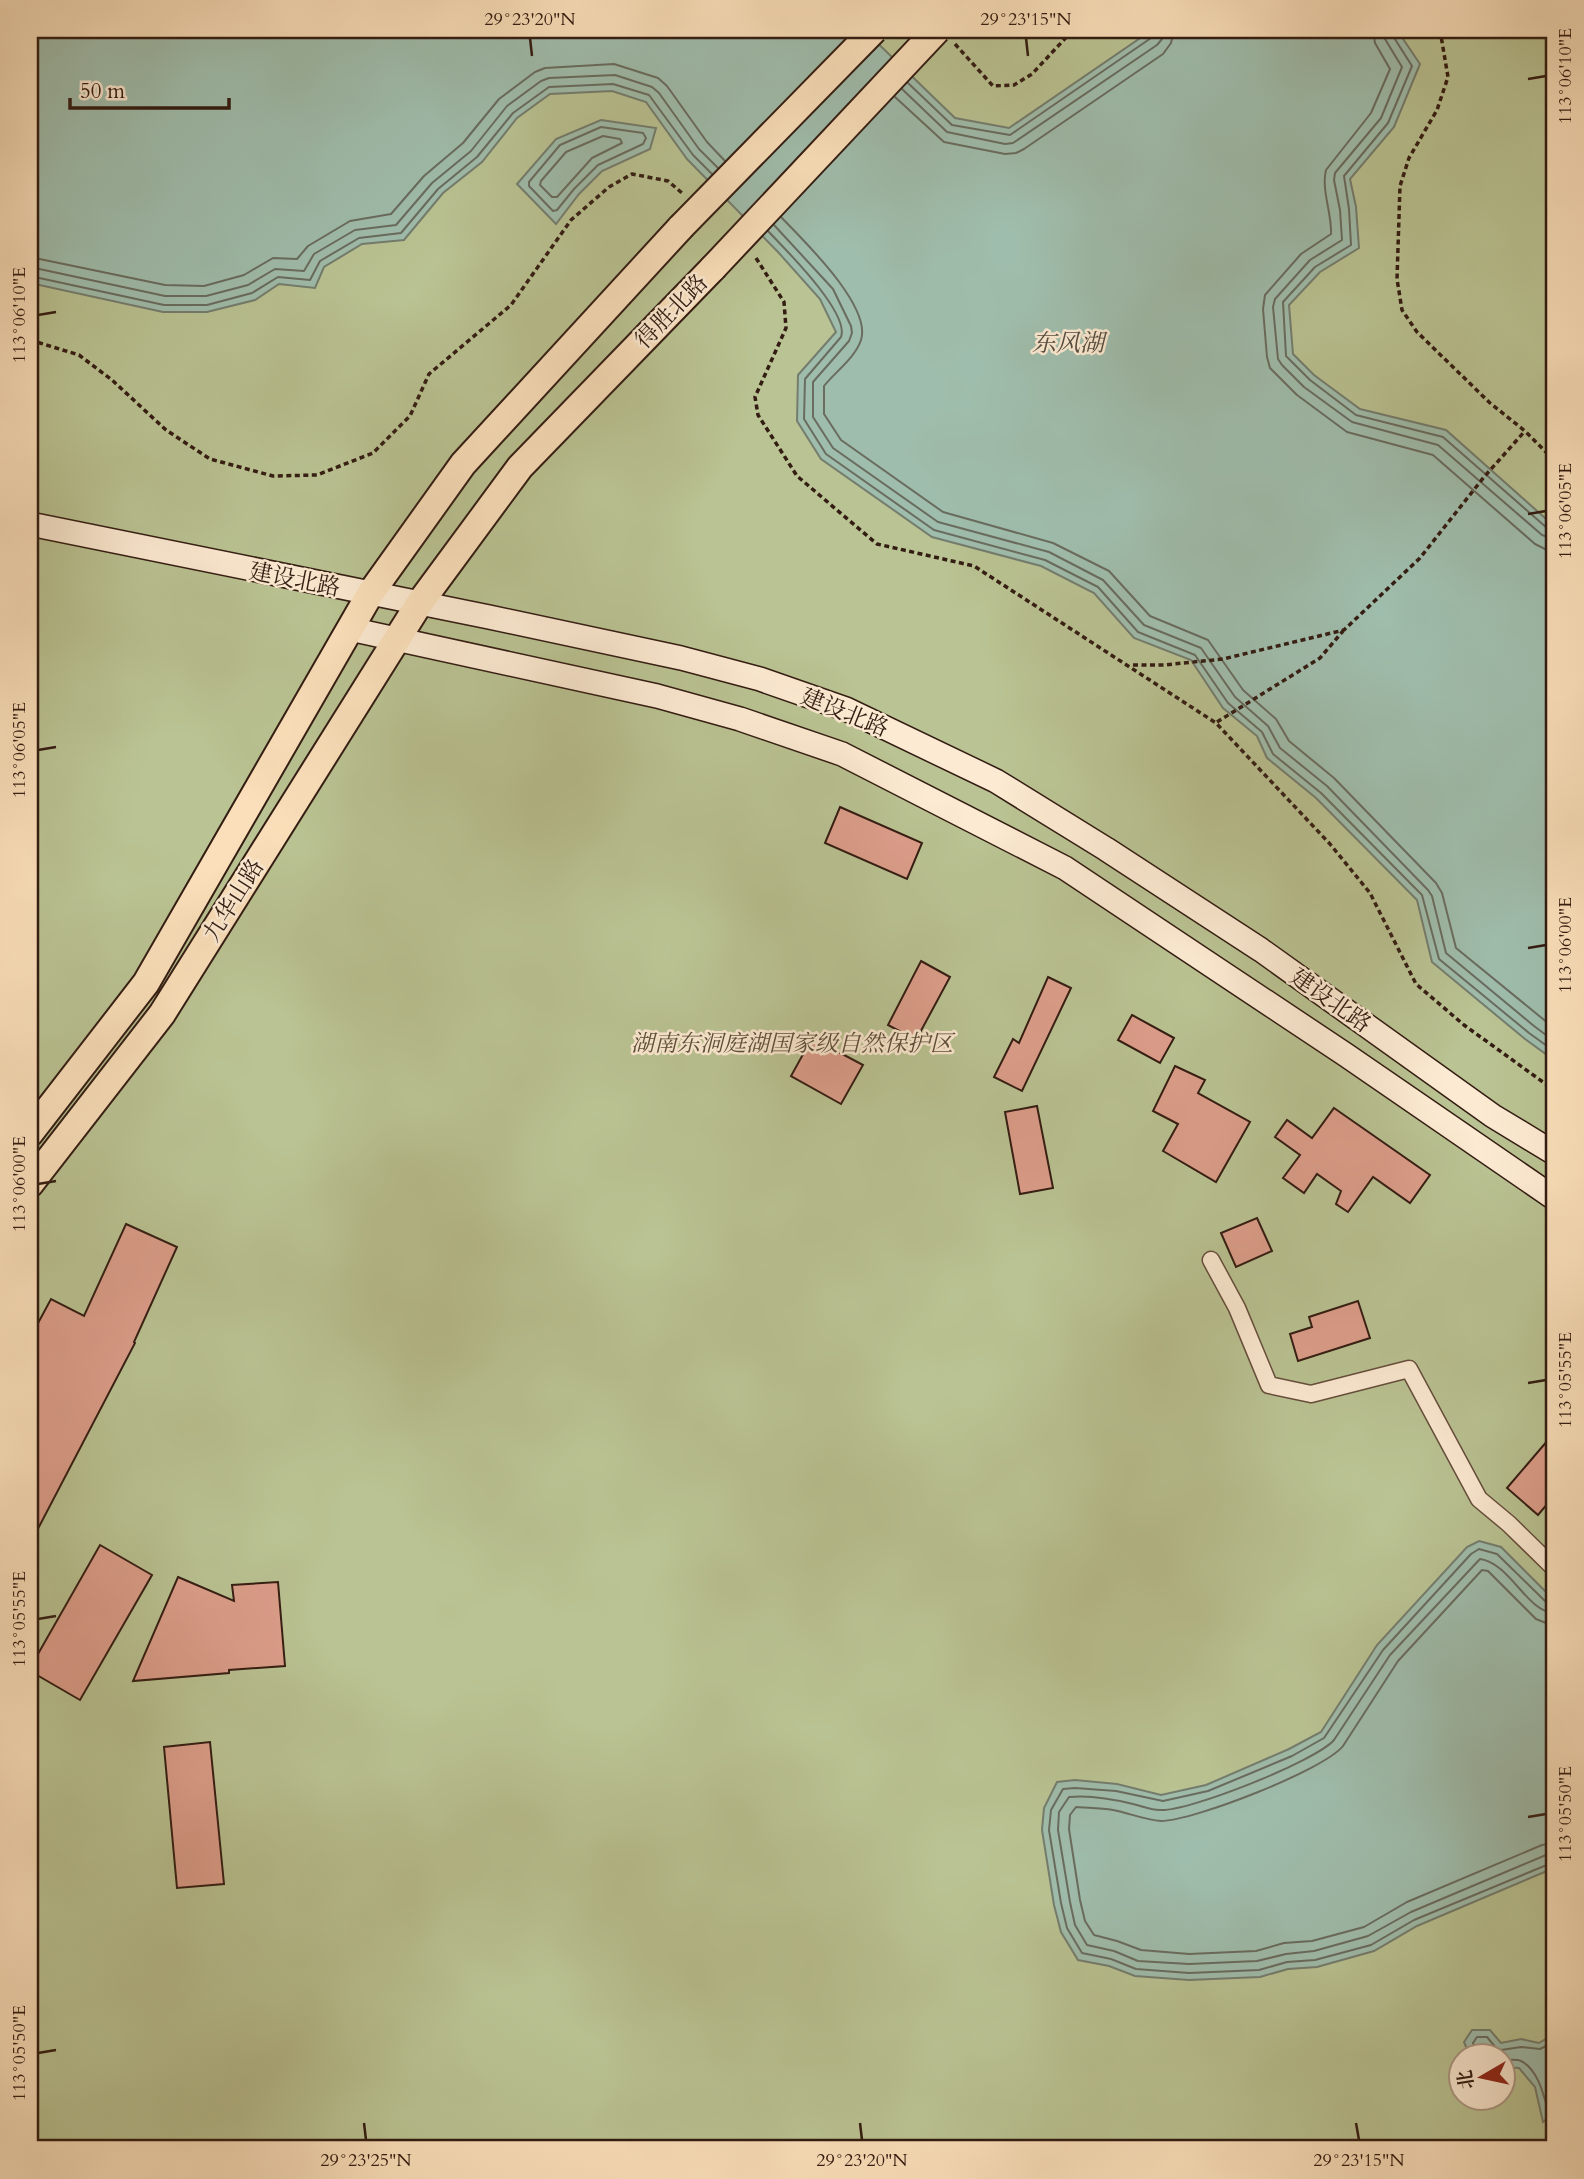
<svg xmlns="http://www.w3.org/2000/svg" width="1584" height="2179" viewBox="0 0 1584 2179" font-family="Cardo,'Noto Serif SC',serif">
	<rect width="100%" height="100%" fill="#fadfba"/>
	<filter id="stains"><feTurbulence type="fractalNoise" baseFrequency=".00286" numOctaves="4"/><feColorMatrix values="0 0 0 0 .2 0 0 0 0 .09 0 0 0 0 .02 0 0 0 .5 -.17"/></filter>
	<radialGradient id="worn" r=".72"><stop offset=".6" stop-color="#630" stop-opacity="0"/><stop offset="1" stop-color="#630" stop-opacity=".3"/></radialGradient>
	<path fill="#bac393" stroke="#767052" stroke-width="2" fill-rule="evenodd" d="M30 30H1554V2149H30ZM1462 2056H1504V2098H1462Z"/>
	<path fill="#9fbdac" stroke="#747d6e" stroke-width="2" d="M30 30H864L955 118 1009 128 1152 30H1397L1420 64 1394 127 1350 179 1356 207 1359 248 1320 272 1289 305 1293 354 1314 375 1360 409 1446 430 1554 526V1060L1525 1039 1432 962 1417 900 1316 798 1267 758 1257 736 1223 708 1191 660 1134 638 1094 593 1041 566 932 537 821 459 797 421 798 375 836 332 820 299 778 252 687 159 646 102 612 91 550 94 517 118 482 162 443 193 404 240 362 244 324 267 315 288 279 284 255 300 207 312H163L30 283Z
		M601 120 656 128 650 149 602 171 579 194 556 224 517 184 556 139Z
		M1479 1541 1501 1547 1554 1600V1868L1417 1926 1374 1951 1317 1967 1288 1969 1260 1977 1189 1980 1135 1976 1109 1966 1078 1960 1061 1932 1054 1905 1042 1830 1044 1808 1057 1782 1075 1780 1117 1784 1161 1795 1206 1785 1289 1749 1321 1732 1377 1645 1467 1547Z
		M1472 2030H1490L1501 2043 1521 2039 1539 2043 1554 2034V2113L1543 2122 1535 2087 1519 2068 1504 2067V2056H1470L1464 2042Z"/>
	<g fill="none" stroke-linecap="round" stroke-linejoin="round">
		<path stroke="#696c5f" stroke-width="2" d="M1373 30 1375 43 1390 69 1371 113 1326 170C1321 190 1332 213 1331 234L1301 254 1265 295 1263 309 1267 357 1270 368 1297 395 1347 432 1433 455 1535 544 1545 549 1554 550
			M1383 30 1385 39 1402 67 1381 118 1335 173 1334 180 1340 210 1342 240 1310 260 1275 299 1273 307 1278 359 1282 365 1304 387 1352 422 1438 445 1542 535 1554 539
			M1392 30 1393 36 1412 66 1388 123 1344 176 1349 209 1351 245 1315 267 1283 302 1286 356 1310 380 1356 415 1443 437 1547 528 1554 530
			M908 83 952 125 1010 135 1151 38 1155 30
			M902 89 947 132 1005 144 1013 143 1157 45 1162 39 1163 30
			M895 97 944 142 1005 154 1016 153 1024 149 1163 54 1171 43 1174 30
			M601 127 643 133 646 138 643 144 598 165 574 189 557 210 553 211 529 186V182L560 145Z
			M603 136 620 139 622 143 592 158 557 197H552L540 185 541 181 566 152Z
			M781 217C803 240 872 306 861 340 855 358 835 372 824 386V414L841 440 943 512 1053 543 1109 571 1150 616 1208 640 1243 690 1276 719 1289 741 1334 778 1436 883 1442 893 1456 948 1554 1028
			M774 225 833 289 851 326 852 333 849 341 813 382V417L833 448 938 522 1049 552 1103 580 1144 625 1201 648 1235 697 1268 726 1280 748 1327 786 1428 890 1432 896 1446 953 1534 1026 1554 1041
			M768 231C785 249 850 313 841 337L805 379 804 419 826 454 934 530 1045 560 1098 587 1138 632 1195 655 1228 703 1262 732 1273 754 1321 793 1422 895 1439 959 1529 1033 1554 1051
			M30 257 165 285 204 286 244 275 273 258 297 259 308 246 350 221 391 214 424 176 463 143 499 99 535 72 545 68 614 64 658 78 667 86 707 142 725 161
			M30 267 165 296H206L248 285 275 269 304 271 314 254 355 230 396 225 432 183 471 151 507 106 541 81 549 78 615 75 652 87 659 93 699 149 718 168
			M30 276 164 305H207L252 293 278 277 310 280 320 261 359 238 401 233 438 189 477 157 513 113 549 87 613 84 649 95 693 155 712 174
			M1554 1605 1547 1603 1497 1554 1479 1549 1471 1554 1383 1650 1324 1738 1292 1756 1208 1791 1163 1801 1116 1791 1075 1788 1063 1789 1051 1810 1049 1830 1061 1903 1067 1928 1082 1953 1111 1959 1136 1969 1189 1973 1259 1970 1287 1962 1315 1960 1371 1945 1414 1920 1554 1862
			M1554 1613C1527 1612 1510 1563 1480 1559L1390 1655 1334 1740C1316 1761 1188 1812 1160 1810 1151 1810 1142 1806 1133 1804 1113 1799 1089 1795 1069 1797L1059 1812 1058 1830 1070 1902 1075 1925 1087 1945 1114 1951 1138 1961 1189 1964 1257 1961 1286 1954 1314 1951 1368 1936 1411 1912 1546 1855 1554 1853
			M1554 1624 1546 1623 1536 1619 1488 1571 1482 1570 1398 1661 1343 1746C1324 1770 1193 1821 1161 1821 1145 1820 1129 1813 1113 1810 1101 1808 1088 1808 1076 1807L1070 1815 1069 1829 1080 1900 1085 1921 1094 1935 1117 1941 1141 1950 1189 1954 1256 1951 1284 1943 1312 1941 1364 1927 1407 1902 1542 1845 1554 1843
			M1476 2056 1473 2043 1477 2037H1487L1496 2048 1501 2050 1521 2047 1540 2049 1554 2042
			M1504 2060C1509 2060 1517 2059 1521 2061 1537 2069 1543 2092 1547 2107L1554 2108"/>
	</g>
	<path fill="#dd9e8b" stroke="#331c12" stroke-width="2" d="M840 807 922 843 907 879 825 843Z
		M921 961 950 977 916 1040 888 1025Z
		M1048 977 1071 988 1022 1091 994 1077 1013 1039 1019 1043Z
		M1132 1015 1174 1038 1160 1063 1118 1040Z
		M812 1038 863 1065 841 1104 791 1076Z
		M1175 1066 1205 1080 1198 1093 1250 1122 1216 1182 1163 1151 1178 1124 1153 1111Z
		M1037 1106 1053 1188 1020 1194 1005 1112Z
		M1334 1108 1430 1175 1410 1203 1373 1177 1348 1212 1336 1204 1341 1191 1317 1174 1304 1193 1283 1178 1300 1155 1275 1137 1287 1120 1312 1138Z
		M1257 1218 1272 1251 1236 1267 1221 1233Z
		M126 1224 177 1247 134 1342 135 1343 30 1544V1338L51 1299 84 1316Z
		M1358 1301 1370 1338 1298 1361 1290 1334 1312 1327 1309 1317Z
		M1554 1433V1496L1538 1515 1507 1488Z
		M100 1545 152 1575 80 1700 30 1671V1668Z
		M178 1577 234 1601 232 1585 278 1582 285 1666 229 1670V1673L133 1681Z
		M210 1742 224 1884 177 1888 164 1747Z"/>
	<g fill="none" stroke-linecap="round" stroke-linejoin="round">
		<defs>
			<path id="street" d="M1211 1260 1237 1308 1269 1385 1311 1394 1409 1369 1479 1499 1509 1524 1554 1568"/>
			<path id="secondary" d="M30 524 489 617 681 658 760 679 846 709 996 781 1106 849 1261 950 1493 1116 1554 1153
				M350 629 657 696 740 719 842 754 1065 868 1346 1055 1554 1198"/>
			<path id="primary" d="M30 1133 146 983 370 594 463 464 681 227
				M30 1184 162 1014 419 604 520 467 713 268"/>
		</defs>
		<use href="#street" stroke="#654d3c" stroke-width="19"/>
		<use href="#secondary" stroke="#331c12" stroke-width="26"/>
		<use href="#primary" stroke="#331c12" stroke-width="30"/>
		<path stroke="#331c12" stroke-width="3.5" stroke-dasharray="5 3.5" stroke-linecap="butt" d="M1440 30 1448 77 1437 110 1409 158 1400 186 1397 279 1402 310 1417 332 1490 403 1525 431 1554 460
			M955 44 993 86 1014 85 1032 74 1073 30
			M756 258 784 302 786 328 755 397 758 415 797 476 877 544 974 566 1216 723 1330 844 1370 893 1416 984 1464 1025 1554 1090
			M30 340 79 355 112 380 166 430 210 459 273 476 317 475 373 453 410 416 429 374 511 305 571 220 609 187 632 174 668 181 682 193
			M1133 665H1164L1223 659 1344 630 1420 558 1484 477 1525 431
			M1217 722 1320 658 1343 631"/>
		<use href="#street" stroke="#fcead2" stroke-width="16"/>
		<use href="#secondary" stroke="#fcead2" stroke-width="23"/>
		<use href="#primary" stroke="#fadfba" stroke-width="26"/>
		<defs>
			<path id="primary-bridge" d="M681 227 874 30
				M713 268 937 30"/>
		</defs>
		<use href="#primary-bridge" stroke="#331c12" stroke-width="30" stroke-linecap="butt"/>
		<use href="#primary-bridge" stroke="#fadfba" stroke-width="26"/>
	</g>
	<path fill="none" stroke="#331c12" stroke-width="2.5" d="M530 38 532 56M1026 38 1028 56M1528 79 1546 76M38 315 56 312M1528 514 1546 511M38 750 56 747M1528 948 1546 945M38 1184 56 1181M1528 1383 1546 1380M38 1619 56 1616M1528 1817 1546 1814M38 2053 56 2050M364 2123 366 2140M860 2123 862 2140M1356 2123 1359 2140"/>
	<g text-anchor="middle" stroke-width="5" stroke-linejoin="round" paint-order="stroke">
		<g font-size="23" fill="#331c12" stroke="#fcead2">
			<text transform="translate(671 311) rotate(-46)" y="8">得胜北路</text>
			<text transform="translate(295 579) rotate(11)" y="8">建设北路</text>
			<text transform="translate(845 712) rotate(22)" y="8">建设北路</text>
			<text transform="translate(233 900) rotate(-58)" y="8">九华山路</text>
			<text transform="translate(1331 1000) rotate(35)" y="8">建设北路</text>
		</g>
		<g font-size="23" font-style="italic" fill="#5c4e39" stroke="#fcead2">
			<text x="792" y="1051">湖南东洞庭湖国家级自然保护区</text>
		</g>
		<g font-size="24" font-style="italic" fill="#534c40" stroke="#fcead2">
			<text x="1068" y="351">东风湖</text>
		</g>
	</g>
	<rect width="1584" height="2179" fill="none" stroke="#fadfba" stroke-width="77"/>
	<g transform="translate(1482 2077) rotate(261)"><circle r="33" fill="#fcead2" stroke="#ac9885" stroke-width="2"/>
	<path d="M0-5L12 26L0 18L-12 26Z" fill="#8f2418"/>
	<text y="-10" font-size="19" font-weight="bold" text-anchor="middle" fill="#331c12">北</text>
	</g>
	<path d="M70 98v10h159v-10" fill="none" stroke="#331c12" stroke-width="3.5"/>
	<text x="80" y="98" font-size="21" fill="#331c12" stroke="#fcead2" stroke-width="5" paint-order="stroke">50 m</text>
	<rect x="38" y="38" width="1508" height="2102" fill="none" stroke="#331c12" stroke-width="2.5"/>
	<g font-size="18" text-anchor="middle" fill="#331c12">
		<text x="530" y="25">29°23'20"N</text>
		<text x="1026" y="25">29°23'15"N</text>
		<text transform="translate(1565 76) rotate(-90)" y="6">113°06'10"E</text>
		<text transform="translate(19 315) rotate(-90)" y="6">113°06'10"E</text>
		<text transform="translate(1565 511) rotate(-90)" y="6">113°06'05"E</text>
		<text transform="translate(19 750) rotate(-90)" y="6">113°06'05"E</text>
		<text transform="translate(1565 945) rotate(-90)" y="6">113°06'00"E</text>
		<text transform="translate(19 1184) rotate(-90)" y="6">113°06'00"E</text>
		<text transform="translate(1565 1380) rotate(-90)" y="6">113°05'55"E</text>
		<text transform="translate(19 1619) rotate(-90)" y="6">113°05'55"E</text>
		<text transform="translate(1565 1814) rotate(-90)" y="6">113°05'50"E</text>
		<text transform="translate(19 2053) rotate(-90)" y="6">113°05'50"E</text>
		<text x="366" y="2166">29°23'25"N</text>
		<text x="862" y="2166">29°23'20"N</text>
		<text x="1359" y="2166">29°23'15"N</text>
	</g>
	<rect width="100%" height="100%" filter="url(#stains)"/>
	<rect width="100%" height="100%" fill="url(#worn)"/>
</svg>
